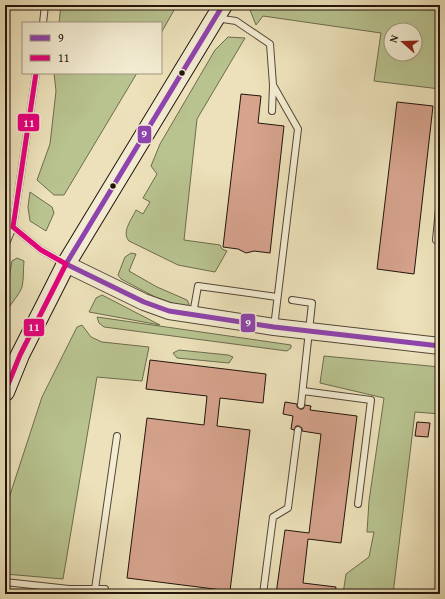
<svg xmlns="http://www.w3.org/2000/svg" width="445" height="599" viewBox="0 0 445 599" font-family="'Gentium Book Plus',serif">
	<rect width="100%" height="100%" fill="#ece1ba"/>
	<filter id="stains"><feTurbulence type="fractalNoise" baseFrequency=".005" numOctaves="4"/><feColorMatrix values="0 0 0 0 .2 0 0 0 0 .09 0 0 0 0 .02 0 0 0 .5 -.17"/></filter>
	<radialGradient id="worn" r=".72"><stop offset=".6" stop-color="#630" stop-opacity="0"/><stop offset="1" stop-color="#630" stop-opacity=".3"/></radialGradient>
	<path fill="#b8c390" stroke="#6d6c4e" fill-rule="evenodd" d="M61 5H177L161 33V23H59Z
		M248 5H440V89L374 81 381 33 263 16 256 25ZM391 30H415V54H391Z
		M228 37 245 38 197 119 184 240 220 245 222 249 227 251 215 272 178 265 129 241C121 232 132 219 136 210L143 214 150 202 143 198 157 174 151 166 160 144 215 50Z
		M54 73H137L64 195H54L37 180 50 144 56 91Z
		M30 192 52 207 54 213 46 231 30 221 28 207Z
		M131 253 136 254 129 271 157 287 187 300 189 304 187 308 155 297 121 279 118 275 125 257Z
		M17 258 24 261C23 269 24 279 22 287 18 298 7 306 5 317V300L12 261Z
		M102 295 160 325 89 312 96 298Z
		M97 317 291 345V348L287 351 104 327 99 323Z
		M82 325 91 337 102 342 149 347 142 381 97 377 63 579 5 574V519L8 501 42 397 77 327Z
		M179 350 228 355 233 357 229 363 177 358 173 353Z
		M324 356 440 367V414L415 412 393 594H343L346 574 369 557 374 532H367L369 501 384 398 320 383Z"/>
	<path fill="#d6a38d" stroke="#22140b" d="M241 94 261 96 258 123 284 126 270 253 254 251 246 253 238 249 223 247Z
		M397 102 433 106 414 274 377 269Z
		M150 360 266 374 263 403 220 398 217 426 250 430 230 591 127 578 147 418 204 425 207 396 146 389Z
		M285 402 297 404V407L300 409H303L305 405 311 406 310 410 357 416 341 543 308 539 303 583 336 587 335 594H276L285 530 309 533 321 434 302 431V428L299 426H296L294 430 291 429 293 416 283 414Z
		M417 422 430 423 428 437 415 436Z"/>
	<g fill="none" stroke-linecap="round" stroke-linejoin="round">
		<defs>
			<path id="service" d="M216 18 236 21 270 44 273 85 272 111
				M43 23 45 5
				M36 73 13 227 41 250 64 263
				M273 85 298 129 274 327
				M436 240 440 199
				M5 246 13 227
				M292 300 312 303 301 405
				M193 314 198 286 277 297
				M303 391 371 400 358 504
				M5 582 69 589H105
				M95 589 117 436
				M263 594 273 517 288 508 298 430"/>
			<path id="tertiary" d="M66 264 144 302 169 311 274 327 440 346"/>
			<path id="secondary" d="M5 392 20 355 66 264 223 5"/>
		</defs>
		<use href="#service" stroke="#544737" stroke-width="8"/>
		<use href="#tertiary" stroke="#544737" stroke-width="18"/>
		<use href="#secondary" stroke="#22140b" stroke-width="20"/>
		<use href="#service" stroke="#f3ecd2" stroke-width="6"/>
		<use href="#tertiary" stroke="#f3ecd2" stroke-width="16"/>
		<use href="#secondary" stroke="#f3ecd2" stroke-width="18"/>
		<defs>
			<path id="bus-1" d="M66 264 144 302 169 311 274 327 440 346
				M66 264 223 5"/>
			<path id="bus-2" d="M36 73 13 227 41 250 66 264
				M5 392 20 355 66 264"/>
		</defs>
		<use href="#bus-1" stroke="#f3ecd2" stroke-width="8"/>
		<use href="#bus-2" stroke="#f3ecd2" stroke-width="8"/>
		<use href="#bus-1" stroke="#8e44ad" stroke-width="5"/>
		<use href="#bus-2" stroke="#e5007d" stroke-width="5"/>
	</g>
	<g fill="#22140b" stroke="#f3ecd2" stroke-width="1.5">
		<circle cx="182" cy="73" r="3.5"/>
		<circle cx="113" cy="186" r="3.5"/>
	</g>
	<g stroke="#f3ecd2" stroke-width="1.5">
		<rect x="17" y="113" width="23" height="19" rx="4" fill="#e5007d"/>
		<rect x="137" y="125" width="15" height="19" rx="4" fill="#8e44ad"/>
		<rect x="240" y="313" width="16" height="20" rx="4" fill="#8e44ad"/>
		<rect x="23" y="318" width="22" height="19" rx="4" fill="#e5007d"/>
	</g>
	<g font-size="11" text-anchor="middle" font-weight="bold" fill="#fff">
		<text x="29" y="127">11</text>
		<text x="144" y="138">9</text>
		<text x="248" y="327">9</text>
		<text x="34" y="331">11</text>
	</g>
	<rect width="445" height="599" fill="none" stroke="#ece1ba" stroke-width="20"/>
	<rect x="6" y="6" width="433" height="587" fill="none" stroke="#22140b" stroke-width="2"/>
	<rect x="10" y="10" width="425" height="579" fill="none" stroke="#22140b"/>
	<rect x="22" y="22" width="140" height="52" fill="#f3ecd2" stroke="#9f9682"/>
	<rect x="30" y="35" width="20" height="6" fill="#8e44ad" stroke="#9f9682"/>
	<text x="58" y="42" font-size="12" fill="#22140b">9</text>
	<rect x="30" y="55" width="20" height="6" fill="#e5007d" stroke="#9f9682"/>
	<text x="58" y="62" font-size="12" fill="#22140b">11</text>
	<g transform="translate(403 42) rotate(290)"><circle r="19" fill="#f3ecd2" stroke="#9f9682"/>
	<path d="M0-3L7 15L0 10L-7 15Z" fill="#8f2418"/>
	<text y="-6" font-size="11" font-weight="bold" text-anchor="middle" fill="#22140b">N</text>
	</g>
	<rect width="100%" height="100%" filter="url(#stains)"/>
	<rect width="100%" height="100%" fill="url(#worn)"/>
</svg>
